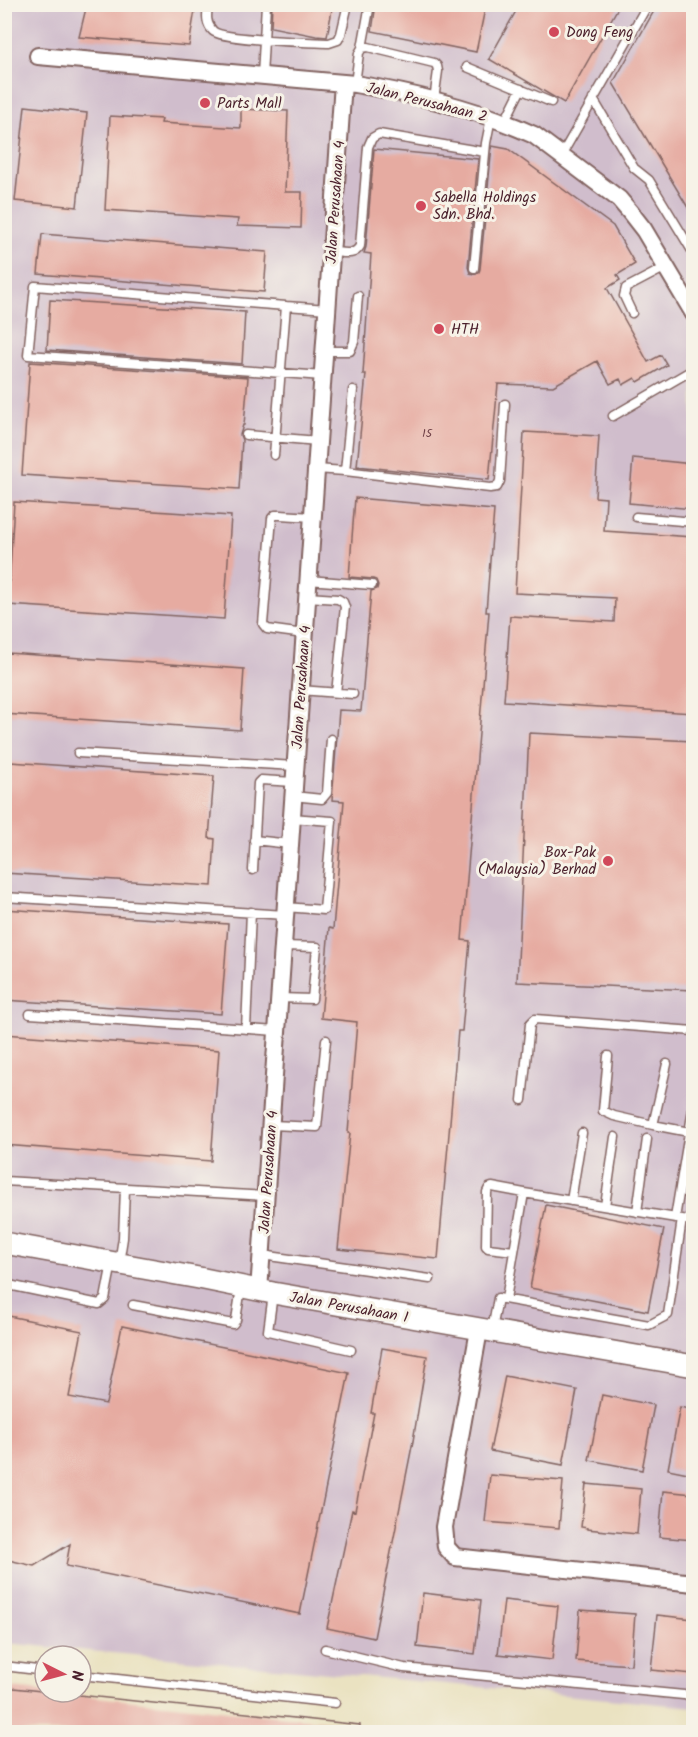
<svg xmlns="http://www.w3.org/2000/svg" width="698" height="1737" viewBox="0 0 698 1737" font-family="Kalam,sans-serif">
	<rect width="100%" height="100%" fill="#f7f3e8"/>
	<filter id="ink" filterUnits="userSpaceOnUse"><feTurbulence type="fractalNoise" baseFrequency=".0167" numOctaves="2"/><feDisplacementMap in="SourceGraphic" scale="12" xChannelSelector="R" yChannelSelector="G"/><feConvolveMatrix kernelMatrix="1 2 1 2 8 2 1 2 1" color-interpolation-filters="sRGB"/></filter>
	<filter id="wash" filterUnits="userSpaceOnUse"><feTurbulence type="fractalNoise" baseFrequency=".008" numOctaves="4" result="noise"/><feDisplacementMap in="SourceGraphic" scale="24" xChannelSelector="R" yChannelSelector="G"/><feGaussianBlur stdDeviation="1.35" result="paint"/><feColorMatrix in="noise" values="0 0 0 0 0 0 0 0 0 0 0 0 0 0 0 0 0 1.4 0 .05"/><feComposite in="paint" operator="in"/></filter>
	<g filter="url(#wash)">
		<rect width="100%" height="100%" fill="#eae2c1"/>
		<path fill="#d0bdcc" d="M4 5H693V1707L5 1643 4 183 11 83 5 82Z"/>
		<g id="blocks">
			<path fill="#e6aba1" d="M87 4H196L189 46 79 37Z
				M272 4H333L327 37 316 36 271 27Z
				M376 4H486L476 52 372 31Z
				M520 4H620L564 103 489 59Z
				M658 4H693V216L613 83Z
				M25 106 87 113 77 207 15 201Z
				M241 109 288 111 285 192H302L301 228 237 226 238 219 105 210 110 116 162 119 161 123 241 128Z
				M492 146 508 149 613 226 635 264 617 275 620 280 607 288 648 362 661 355 667 365 638 382 635 378 623 385 620 379 610 384 597 361 553 386 498 384 489 480 357 466 366 374H363L371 254 364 253 366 247 374 149 478 159 468 267 470 273 474 274 479 272 480 269Z
				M42 234 267 252 264 292 38 274Z
				M50 300 245 312 242 364 47 350Z
				M30 362 248 377 244 425H243L240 435 242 440 239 489 22 475Z
				M524 432 599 436 595 497 606 498 604 531 693 537V713L504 701 510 616 614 622 615 598 515 593Z
				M633 458 693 464V509L629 503Z
				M355 498 494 510 486 612H489L462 940 470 941 462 1031H458L438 1259 338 1249 350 1133H348L357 1022 321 1018 329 928 333 929 344 801 332 800 339 710 361 711 371 591 377 589 378 585 376 580 373 579 349 577Z
				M14 502 231 516 224 619 8 605Z
				M7 653 244 669 240 730 4 714Z
				M529 733 693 741V990L517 982Z
				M10 762 214 776 209 838 215 839 212 886 4 873V826H6Z
				M4 909 228 924 221 1014 4 1000Z
				M4 1034 219 1050 211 1161 4 1145Z
				M546 1205 664 1229 648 1311 530 1288Z
				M4 1315 82 1331 69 1397 106 1404 122 1326 349 1373 300 1614 66 1566 70 1544 34 1566 4 1559Z
				M382 1348 427 1356 413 1441 374 1638 327 1628 352 1510 355 1511 374 1413H371Z
				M505 1376 577 1390 563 1465 490 1451Z
				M602 1395 654 1405 642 1470 589 1460Z
				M680 1407 693 1410V1474L668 1469Z
				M490 1475 563 1481 559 1528 485 1522Z
				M586 1484 641 1489 637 1534 587 1529V1528L581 1527Z
				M663 1491 693 1494V1540L659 1537Z
				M423 1593 481 1600 475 1654 417 1647Z
				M504 1600 558 1606 552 1660 498 1654Z
				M580 1610 635 1614 631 1665 576 1661Z
				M657 1615 693 1619V1674L651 1670Z
				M4 1687 360 1725V1732H4Z"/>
		</g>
	</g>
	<g filter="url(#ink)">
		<use href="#blocks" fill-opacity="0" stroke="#826360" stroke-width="1.5"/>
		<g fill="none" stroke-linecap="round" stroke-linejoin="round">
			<defs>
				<path id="service" d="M208 4C207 14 205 23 213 31 222 40 310 42 329 43L338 40 341 34 348 4
					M362 48 370 4
					M467 67 551 102
					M262 76 266 4
					M355 84 359 53 362 48 368 47 434 63 437 66 438 71 434 100
					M593 99 634 168 649 180 694 254
					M504 123 521 89
					M561 156 648 4
					M332 252C342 252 354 257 360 246L368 147 372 138 379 134 485 152
					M474 268 486 143 491 118
					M286 306 35 286 28 355 323 376
					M632 313 624 296 626 288 666 267
					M325 351H350L354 342 358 296
					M613 416 694 369
					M246 435 318 441
					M274 455 286 306 328 309
					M316 469 345 471 353 390
					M345 471 490 488 497 487 500 481 505 404
					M636 517 694 522
					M308 580 372 585
					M307 597 338 599 343 602 345 607 336 693
					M304 634 267 629 263 624 272 518 275 515H280L313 517
					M300 690 353 694
					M78 753 295 766
					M293 796 322 799 327 793 331 739
					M254 840 290 844
					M253 870 258 783 261 780 294 782
					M4 897 285 915
					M285 907 324 910 332 821 291 818
					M279 998 312 999 317 947 283 946
					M30 1014 277 1031
					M246 1029 251 912
					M608 1056 603 1111 614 1116 653 1125
					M667 1064 653 1125 689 1132
					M522 1100 530 1024 535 1019 694 1031
					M271 1125 317 1127 326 1040
					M4 1181 266 1196
					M571 1201 582 1133
					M605 1206 615 1137
					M637 1212 647 1139
					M675 1218 694 1103
					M682 1219 694 1221
					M514 1251 488 1248 486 1246 487 1192 489 1188 492 1187 524 1193
					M262 1255 430 1279
					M119 1263 123 1238 125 1189
					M4 1284 99 1304 105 1299 112 1263
					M273 1294 268 1331 351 1350
					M133 1305 233 1324 236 1320 241 1288
					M492 1330 498 1298 649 1325 668 1315 682 1219 524 1193 506 1299
					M325 1649 404 1668 694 1696
					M4 1666 45 1671
					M81 1675 335 1703"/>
				<path id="minor" d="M38 56 355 84C416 94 478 109 534 135L619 199 630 212 644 230 694 314
					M259 1291 343 83
					M479 1330 444 1527 446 1547 455 1557 694 1583"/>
				<path id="tertiary" d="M4 1243 199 1278 273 1293 694 1366"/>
			</defs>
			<use href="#service" stroke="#826360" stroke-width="11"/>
			<use href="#minor" stroke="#826360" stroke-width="20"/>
			<use href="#tertiary" stroke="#826360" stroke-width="24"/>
			<use href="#service" stroke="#fff" stroke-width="8"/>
			<use href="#minor" stroke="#fff" stroke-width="16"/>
			<use href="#tertiary" stroke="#fff" stroke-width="21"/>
		</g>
	</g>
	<g fill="#d1495b" stroke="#f7f3e8" stroke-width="2">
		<circle cx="554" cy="32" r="6"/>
		<circle cx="205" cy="103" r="6"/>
		<circle cx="421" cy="206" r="6"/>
		<circle cx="439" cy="329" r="6"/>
		<circle cx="608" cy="861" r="6"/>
	</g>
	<g text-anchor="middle" stroke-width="6" stroke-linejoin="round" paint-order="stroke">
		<g font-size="12" fill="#714248">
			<text x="427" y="437">15</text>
		</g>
		<g font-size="15" fill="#4a1f2b" stroke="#f7f3e8" text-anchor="start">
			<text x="566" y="37">Dong Feng</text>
			<text x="217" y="108">Parts Mall</text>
			<text x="433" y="202">Sabella Holdings<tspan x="433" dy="17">Sdn. Bhd.</tspan></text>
			<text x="451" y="334">HTH</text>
			<text x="596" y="857" text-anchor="end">Box-Pak<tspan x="596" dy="17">(Malaysia) Berhad</tspan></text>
		</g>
		<g font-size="15" fill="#4a1f2b" stroke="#f7f3e8">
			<text transform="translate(427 102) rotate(14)" y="5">Jalan Perusahaan 2</text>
			<text transform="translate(335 202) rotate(-86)" y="5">Jalan Perusahaan 4</text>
			<text transform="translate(301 687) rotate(-86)" y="5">Jalan Perusahaan 4</text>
			<text transform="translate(268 1172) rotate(-86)" y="5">Jalan Perusahaan 4</text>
			<text transform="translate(349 1307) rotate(10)" y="5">Jalan Perusahaan 1</text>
		</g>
	</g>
	<rect width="698" height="1737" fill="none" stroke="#f7f3e8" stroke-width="24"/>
	<g transform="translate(63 1674) rotate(96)"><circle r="28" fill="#f7f3e8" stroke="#b29e9c" stroke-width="1.5"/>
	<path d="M0-4.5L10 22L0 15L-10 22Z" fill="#d1495b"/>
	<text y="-9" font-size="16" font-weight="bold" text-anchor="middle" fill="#4a1f2b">N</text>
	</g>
</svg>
